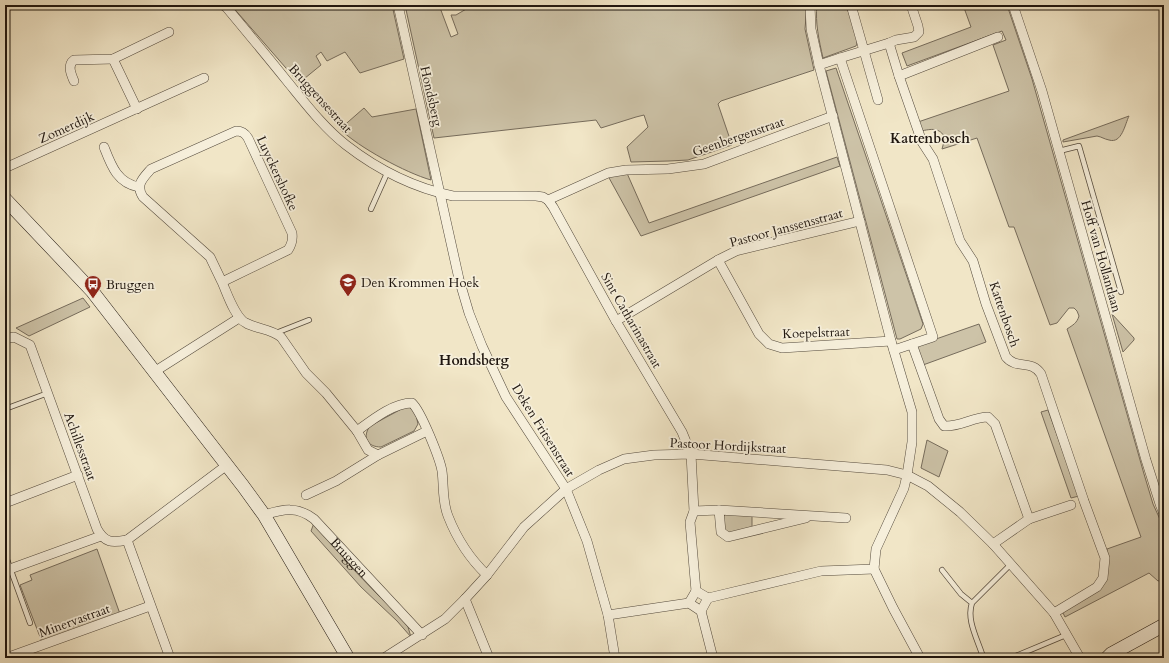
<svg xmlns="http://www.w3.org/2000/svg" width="1169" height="663" viewBox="0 0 1169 663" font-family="Cardo,serif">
	<rect width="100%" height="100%" fill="#f1e6c7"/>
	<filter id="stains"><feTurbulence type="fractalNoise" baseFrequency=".005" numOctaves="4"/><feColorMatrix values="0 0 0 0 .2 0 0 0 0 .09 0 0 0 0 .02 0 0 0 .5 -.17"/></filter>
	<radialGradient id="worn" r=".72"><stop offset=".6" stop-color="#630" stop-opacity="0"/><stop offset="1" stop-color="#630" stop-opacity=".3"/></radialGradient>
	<path fill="#cdc3a8" stroke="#766c5c" d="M231 5H392L404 59 360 73 345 52 327 61 321 52 316 56 321 65 299 83Z
		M405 5H439L451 37 458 34 451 15H456L473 5H807L805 29 814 70 721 101 718 104 732 145 688 160 669 161 631 162 627 147 648 127 644 115 636 117 601 128 596 120 434 138Z
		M817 5H846C849 15 861 37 856 46L823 58C819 40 815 23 817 5Z
		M963 5H1007L1032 79 1144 474 1153 504 1164 528V580L1158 581 1149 573 1065 617 1062 611 1069 604 1100 590 1104 580 1107 549 1141 537 1067 329C1073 325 1077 323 1079 316L1077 311 1074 308H1069L1057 323 1050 325 1014 227H1009L977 138 942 149 945 138C940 127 931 129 921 131L918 122 1009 91 993 45 1006 40 1002 31 907 66 902 53 971 27Z
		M836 68 923 324 921 329 900 339H897L826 71Z
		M364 108 372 117 416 109 431 180C406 173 358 147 340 129Z
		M1129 116C1125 124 1122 144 1109 140 1104 139 1102 137 1097 136L1063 142V140Z
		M837 157 840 166 641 236 608 176 626 171 649 223Z
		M83 298 90 307 29 336 16 328Z
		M1112 314 1134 338V340L1123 352Z
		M979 324 986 342 923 365 916 346Z
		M407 406 415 411 418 424 414 431 381 447C367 447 362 437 370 426Z
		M1048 410 1079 496 1071 498 1041 412Z
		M927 440 948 451 939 477 921 468Z
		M726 514 752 516V527L729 534 724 530 723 517Z
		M314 523 353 569 378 595 398 613 408 627 411 637 397 621 361 587 311 531Z
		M97 549 120 614 42 642 20 585 32 580 30 575Z"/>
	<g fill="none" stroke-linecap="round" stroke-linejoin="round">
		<defs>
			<path id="lane" d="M1059 151 1079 146 1121 292
				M371 209 388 171
				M276 333 309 320
				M5 409 48 393
				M5 554 30 623
				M942 570 961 594 972 603 1011 564
				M972 603C966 620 978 640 983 657L985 658
				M1011 658 1066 635"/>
			<g id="street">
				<path d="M223 5 227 8C247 32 267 56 287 81 305 103 324 128 346 145 377 169 415 188 453 196H536L543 197 548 200 608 173 626 170 668 169 704 164 833 116"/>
				<path d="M398 5 459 279 469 313 482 346 506 397 566 489 587 541 608 615 615 658"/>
				<path d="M851 5 878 100"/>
				<path d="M1013 5 1042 91 1146 460 1160 504 1164 514"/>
				<path d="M889 43 899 76 998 37"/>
				<path d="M840 58 889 43 896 40 914 37 919 32 918 26 911 5"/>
				<path d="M113 59 137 109"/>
				<path d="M819 65 840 58 933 337 912 344"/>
				<path d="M899 76 922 142 933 159 960 241 973 261 986 304 1006 357C1017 370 1031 359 1041 374L1084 501 1105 558 1103 578 1097 587 1054 613"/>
				<path d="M74 81C71 74 67 65 74 60L113 59 169 32"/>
				<path d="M104 147C111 165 117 183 139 187"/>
				<path d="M5 168 204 78"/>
				<path d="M548 200 553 207 616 321 682 432 691 454 694 511 690 522 696 591"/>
				<path d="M718 260 759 334 769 344 782 348 891 341"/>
				<path d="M222 282 210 257 143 197C135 185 143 178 151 169L236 131C242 131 245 133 248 138L292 233C293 240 292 244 288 250L222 282C227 293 235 318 246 323 257 329 271 329 281 337L306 373 326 393 357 431C372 420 393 403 412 403 421 411 440 459 442 471 444 486 442 501 448 516 457 539 469 558 487 575"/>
				<path d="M616 321 718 260 736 251 860 221"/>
				<path d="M5 339 14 337 30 345 97 529C105 543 112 543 127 540"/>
				<path d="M894 350 912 344 939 419 944 426C960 427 973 417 988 417L995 424 1029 519"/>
				<path d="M154 372 239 318"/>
				<path d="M357 431 368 450 378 455"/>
				<path d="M306 495 336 481 378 455 427 431"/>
				<path d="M5 503 78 475"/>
				<path d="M719 510 721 532 728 537 806 518"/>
				<path d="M694 511 719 510 846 518"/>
				<path id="s1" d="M264 515C284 509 297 506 314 519L422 635"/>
				<path d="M993 544 1029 519 1071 505"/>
				<path d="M10 569 101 536"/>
				<path d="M874 569 893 608 920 658"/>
				<path d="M465 599 489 658"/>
				<path d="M689 603 696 591 708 598 821 571 874 569 876 549 904 488 907 475 912 442V412L891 341 819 65 811 29 810 5"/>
				<path d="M701 611 713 658"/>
				<path d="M608 615 689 603 701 611 708 598"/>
				<path d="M6 658 150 606"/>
				<path d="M170 658 127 540 227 465"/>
				<path d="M384 658 445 619 465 599 487 575 524 527 566 489 599 470 624 459 654 455 691 454 887 470 907 475 928 486 960 512 993 544 1054 613 1080 658"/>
			</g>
			<path id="secondary" d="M5 199 92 291 243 486 264 515 348 658
				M1107 658 1111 654 1164 625"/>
		</defs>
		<use href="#lane" stroke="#544a3d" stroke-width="6"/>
		<use href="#street" stroke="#544a3d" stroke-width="10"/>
		<use href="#secondary" stroke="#1f160f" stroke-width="14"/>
		<use href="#lane" stroke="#f6efdb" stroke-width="4.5"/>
		<use href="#street" stroke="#f6efdb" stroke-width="9"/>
		<use href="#secondary" stroke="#f6efdb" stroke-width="13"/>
	</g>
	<defs>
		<symbol id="school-pin" viewBox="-11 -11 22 30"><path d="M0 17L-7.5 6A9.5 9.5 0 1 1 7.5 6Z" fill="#8f2418" stroke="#f6efdb"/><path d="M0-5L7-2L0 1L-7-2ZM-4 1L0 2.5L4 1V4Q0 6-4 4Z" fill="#fff"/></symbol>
		<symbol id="bus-pin" viewBox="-11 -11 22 30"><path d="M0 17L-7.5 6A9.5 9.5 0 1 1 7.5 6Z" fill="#8f2418" stroke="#f6efdb"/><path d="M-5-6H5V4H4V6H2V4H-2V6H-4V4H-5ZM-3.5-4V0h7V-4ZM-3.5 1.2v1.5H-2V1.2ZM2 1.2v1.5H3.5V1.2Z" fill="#fff"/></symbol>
	</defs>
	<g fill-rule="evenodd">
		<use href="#school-pin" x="338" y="272" width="20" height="27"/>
		<use href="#bus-pin" x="83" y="274" width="20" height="27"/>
	</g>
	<g text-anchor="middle" stroke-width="3.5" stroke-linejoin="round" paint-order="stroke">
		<g font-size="13" fill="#1f160f" stroke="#f6efdb">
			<text transform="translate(432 96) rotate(77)" y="5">Hondsberg</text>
			<text transform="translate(321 98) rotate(48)" y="5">Bruggensestraat</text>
			<text transform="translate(66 127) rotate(-24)" y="5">Zomerdijk</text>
			<text transform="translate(738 136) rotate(-19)" y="5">Geenbergenstraat</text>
			<text transform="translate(278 173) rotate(65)" y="5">Luyckershofke</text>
			<text transform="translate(786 227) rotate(-15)" y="5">Pastoor Janssensstraat</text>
			<text transform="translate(1102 256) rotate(74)" y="5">Hoff van Hollantlaan</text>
			<text transform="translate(1005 314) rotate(71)" y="5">Kattenbosch</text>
			<text transform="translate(632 320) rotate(60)" y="5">Sint Catharinastraat</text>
			<text transform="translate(816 332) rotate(-2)" y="5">Koepelstraat</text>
			<text transform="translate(544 430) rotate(58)" y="5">Deken Fritsenstraat</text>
			<text transform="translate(728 445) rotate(3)" y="5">Pastoor Hordijkstraat</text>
			<text transform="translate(81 446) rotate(70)" y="5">Achillesstraat</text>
			<text dy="5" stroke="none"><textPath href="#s1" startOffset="105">Bruggen</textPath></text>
			<text transform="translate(74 620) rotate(-20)" y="5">Minervastraat</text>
		</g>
		<g font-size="13" fill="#1f160f" stroke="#f6efdb" text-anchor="start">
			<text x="361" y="287">Den Krommen Hoek</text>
			<text x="106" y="289">Bruggen</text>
		</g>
		<g font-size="14" font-weight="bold" fill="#1f160f" stroke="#f6efdb">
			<text x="930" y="143">Kattenbosch</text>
			<text x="474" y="365">Hondsberg</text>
		</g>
	</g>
	<rect width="1169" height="663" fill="none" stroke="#f1e6c7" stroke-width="20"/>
	<rect x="6" y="6" width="1157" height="651" fill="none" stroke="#1f160f" stroke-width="2"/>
	<rect x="10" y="10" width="1149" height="643" fill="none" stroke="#1f160f"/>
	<rect width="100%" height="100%" filter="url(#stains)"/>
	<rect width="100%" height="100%" fill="url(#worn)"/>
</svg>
